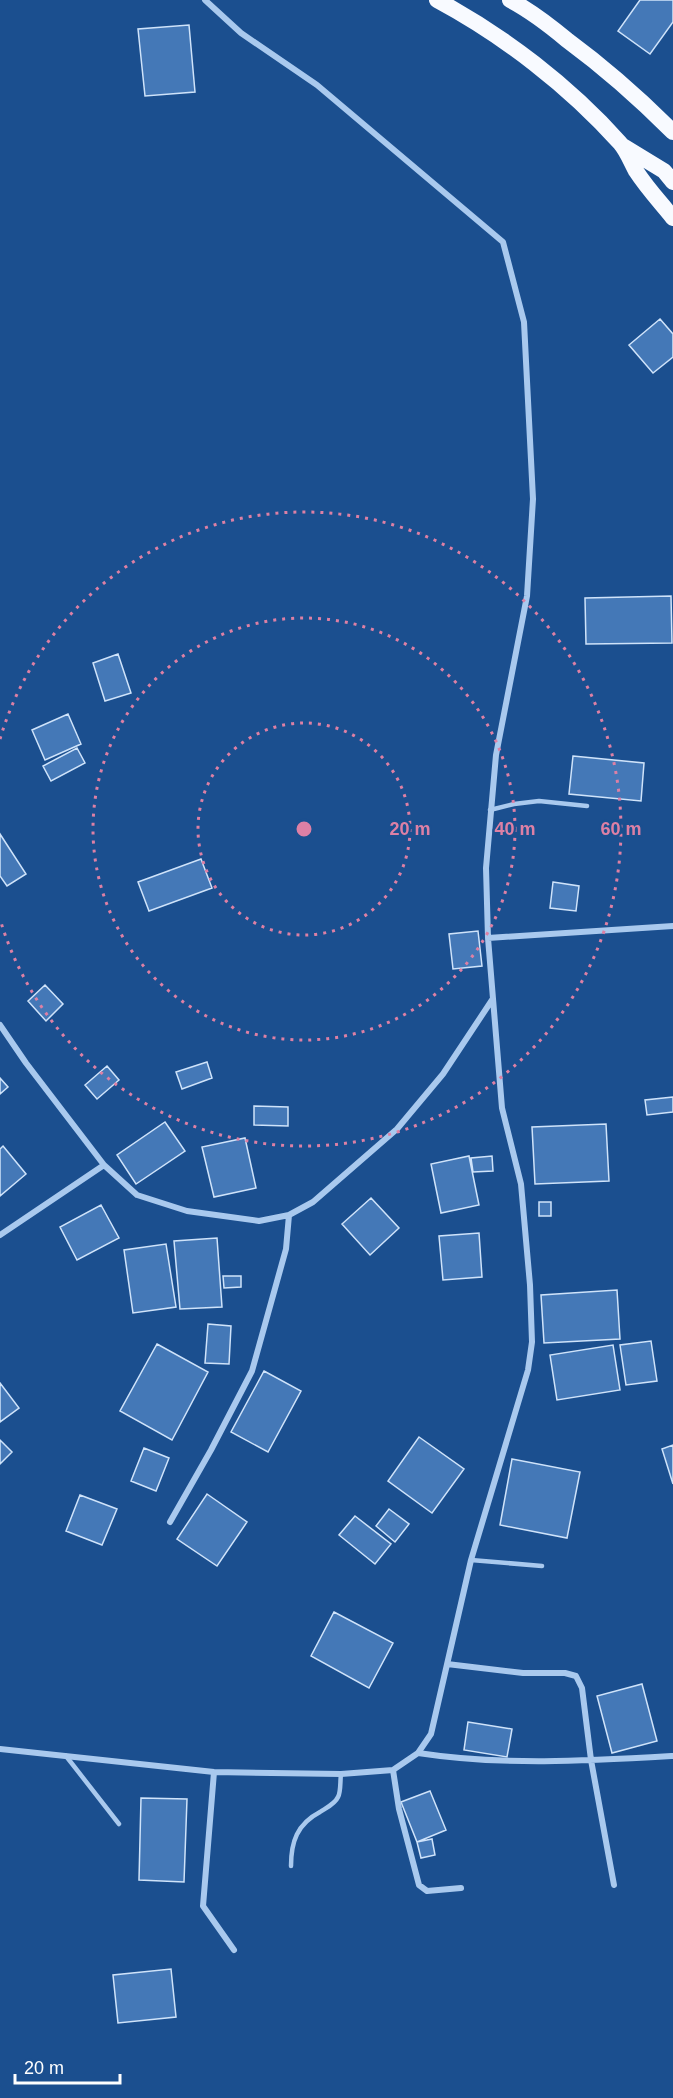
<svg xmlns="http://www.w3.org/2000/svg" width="673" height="2098" viewBox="0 0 673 2098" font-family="Arial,sans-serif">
	<rect width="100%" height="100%" fill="#1b4f8f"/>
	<path fill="#4478b7" stroke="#cfe3fa" stroke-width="1.5" d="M640 0H673V22L650 54 618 31Z
		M189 25 195 92 145 96 138 29Z
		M660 319 673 334V357L653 373 629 345Z
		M671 596 672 643 586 644 585 598Z
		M118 654 131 693 105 701 93 663Z
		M68 714 81 744 45 760 32 730Z
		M77 748 85 763 51 781 43 766Z
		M573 756 644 763 641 801 569 794Z
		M0 834 26 874 7 886 0 876Z
		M201 859 212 888 149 911 138 882Z
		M553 882 579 886 576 911 550 908Z
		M478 931 482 966 453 969 449 934Z
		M45 985 63 1004 46 1021 28 1001Z
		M207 1062 212 1078 182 1089 176 1072Z
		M107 1066 119 1080 97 1099 85 1085Z
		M0 1078 8 1087 0 1094Z
		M673 1097V1112L647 1115 645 1100Z
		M254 1106 288 1107V1126L254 1125Z
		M165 1122 185 1151 136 1184 117 1155Z
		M606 1124 609 1181 535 1184 532 1127Z
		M245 1138 256 1188 214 1197 202 1147Z
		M3 1146 26 1174 0 1196V1149Z
		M469 1156 479 1205 441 1213 431 1164Z
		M492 1156 493 1171 473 1172 471 1158Z
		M371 1198 399 1228 370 1255 342 1224Z
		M539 1202H551V1216H539Z
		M101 1205 119 1238 77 1260 60 1227Z
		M479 1233 482 1277 443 1280 439 1236Z
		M217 1238 222 1307 180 1309 174 1241Z
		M166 1244 176 1307 133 1313 124 1250Z
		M223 1276H241V1287L224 1288Z
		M617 1290 620 1339 544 1343 541 1295Z
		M208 1324 231 1326 229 1364 205 1363Z
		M651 1341 657 1381 626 1385 620 1345Z
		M157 1344 208 1372 172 1440 120 1411Z
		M613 1345 620 1390 557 1400 550 1355Z
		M264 1371 301 1391 268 1452 231 1432Z
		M0 1383 19 1408 0 1422Z
		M419 1437 464 1469 432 1513 388 1481Z
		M0 1440 12 1452 0 1464Z
		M673 1445V1484L662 1449Z
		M144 1448 169 1458 156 1491 131 1481Z
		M512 1459 580 1472 567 1538 500 1525Z
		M207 1494 247 1522 217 1566 177 1539Z
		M80 1495 117 1509 102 1545 66 1531Z
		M389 1509 409 1524 395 1542 376 1526Z
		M355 1516 391 1544 375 1564 339 1535Z
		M334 1612 393 1643 369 1688 311 1656Z
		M642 1684 657 1741 612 1753 597 1696Z
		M468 1722 512 1729 507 1757 464 1750Z
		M430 1791 446 1830 417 1842 401 1802Z
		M141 1798 187 1799 184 1882 139 1880Z
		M432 1839 435 1855 421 1858 417 1842Z
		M171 1969 176 2017 118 2023 113 1975Z"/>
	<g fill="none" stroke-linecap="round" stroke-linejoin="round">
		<path stroke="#a9c9ee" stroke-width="4.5" d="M490 810 514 804 539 801 587 806
			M471 1560 542 1566
			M66 1756 119 1824
			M291 1866C291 1842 297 1824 320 1812 326 1808 335 1804 338 1797 341 1792 340 1781 341 1774"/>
		<path stroke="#a9c9ee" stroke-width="6" d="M488 938 673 926
			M0 1025 26 1063 104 1165 137 1195 187 1211 259 1221 289 1215 313 1202 397 1129 443 1074 492 1000
			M0 1235 104 1165
			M170 1522 211 1450 252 1371 286 1249 289 1215
			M447 1664 523 1673H565L576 1676 582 1688 591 1760 614 1885
			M0 1749 214 1772 341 1774 393 1770 418 1753 431 1734 471 1560 528 1370 532 1342 530 1285 521 1184 502 1108 488 938 486 868 496 755 527 596 533 499 524 322 503 242 317 85 241 33 205 0
			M418 1753C503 1766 587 1761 673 1756
			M393 1770 399 1809 419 1885 427 1891 461 1888
			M214 1772 203 1906 234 1950"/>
		<path stroke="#f8faff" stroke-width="16" d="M437 0C504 36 569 86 620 143 627 151 631 162 636 171 647 188 661 203 673 218
			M510 0C531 11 549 25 567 40 605 68 640 99 673 132
			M623 146 664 171 673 182"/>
	</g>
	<g fill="none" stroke="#dd80a5" stroke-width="3" stroke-dasharray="3 6">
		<circle cx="304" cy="829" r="106"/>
		<circle cx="304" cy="829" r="211"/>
		<path d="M0 739A317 317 0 1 1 0 919"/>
	</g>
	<circle cx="304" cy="829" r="9" fill="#dd80a5" stroke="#1b4f8f" stroke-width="3"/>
	<g font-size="18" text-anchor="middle" font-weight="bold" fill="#dd80a5" stroke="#1b4f8f" stroke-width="4.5" stroke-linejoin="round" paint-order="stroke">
		<text x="410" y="835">20 m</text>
		<text x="515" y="835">40 m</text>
		<text x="621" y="835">60 m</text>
	</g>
	<path d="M15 2074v9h105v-9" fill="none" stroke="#ffffff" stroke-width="3"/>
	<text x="24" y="2074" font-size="18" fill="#ffffff" stroke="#1b4f8f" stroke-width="4.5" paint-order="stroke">20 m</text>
</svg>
